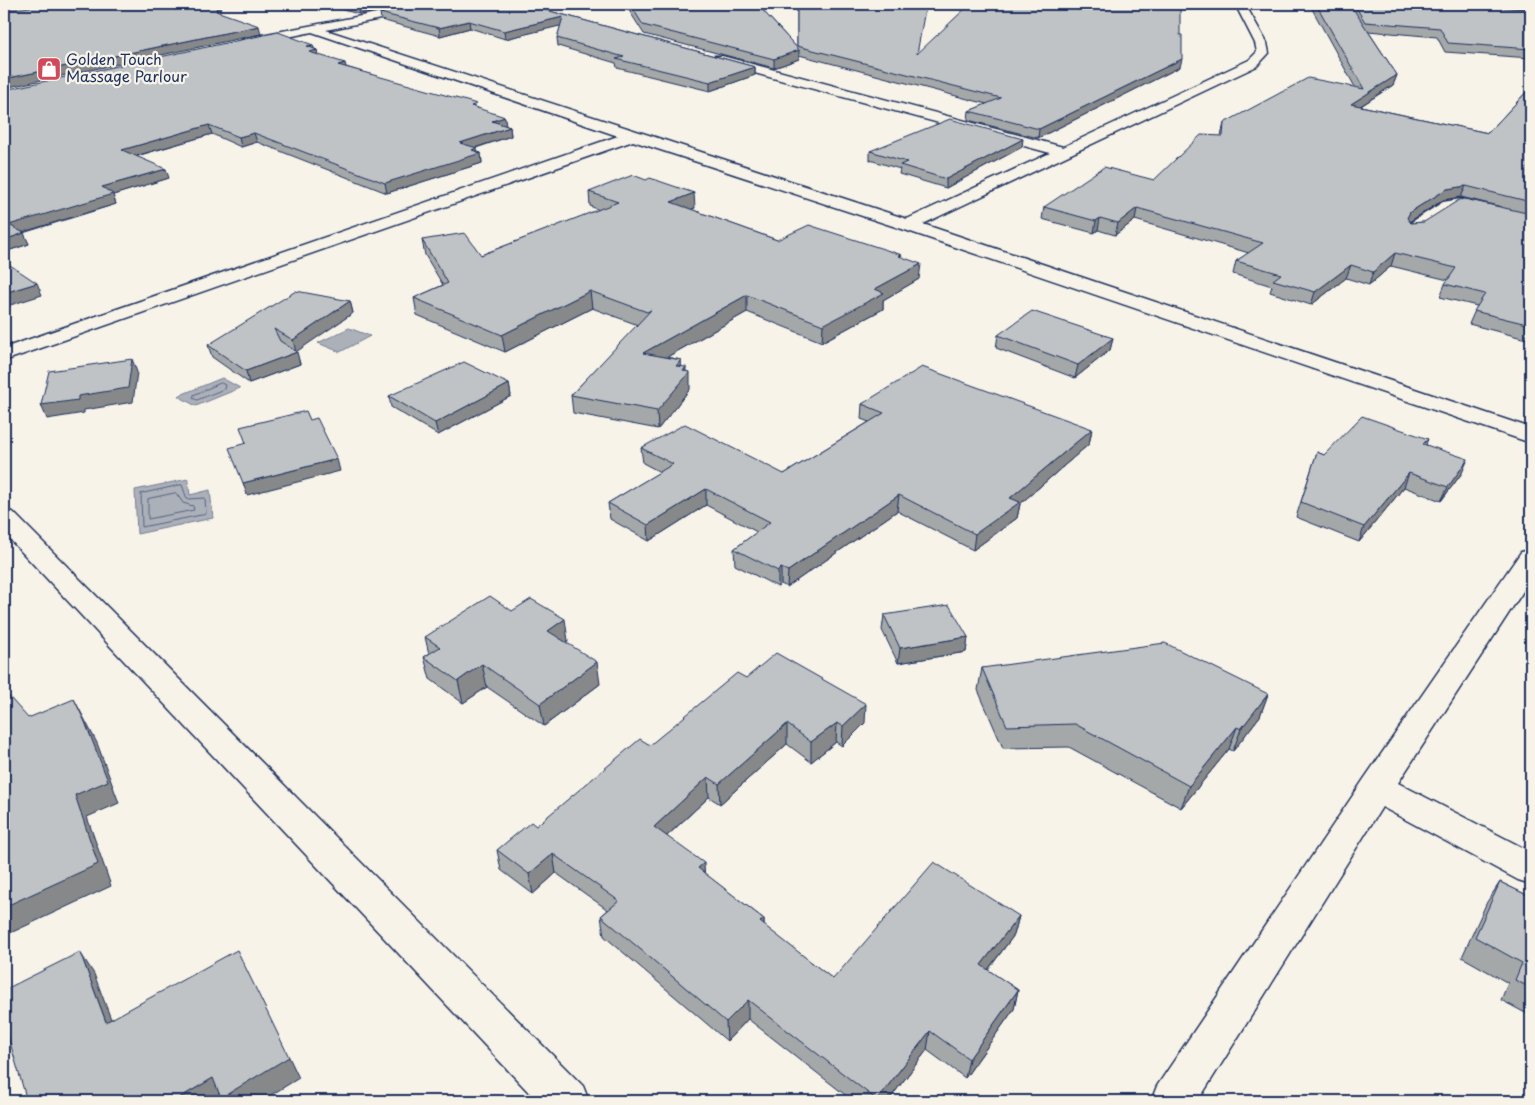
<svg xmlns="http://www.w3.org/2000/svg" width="1535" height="1105" viewBox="0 0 1535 1105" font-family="'Playpen Sans',sans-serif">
	<rect width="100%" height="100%" fill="#f7f3e8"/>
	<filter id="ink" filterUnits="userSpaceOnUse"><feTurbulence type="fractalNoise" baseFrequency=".02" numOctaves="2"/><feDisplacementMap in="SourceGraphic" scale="10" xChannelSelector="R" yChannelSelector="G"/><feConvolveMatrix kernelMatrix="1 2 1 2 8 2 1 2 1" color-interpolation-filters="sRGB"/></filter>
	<g filter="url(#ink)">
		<path fill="#acb0b9" stroke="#727c95" d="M349 328 370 336 340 352 318 343Z
			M222 378 240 388 196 406 178 396Z
			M188 479 190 495 210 490 213 518 137 534 135 490Z"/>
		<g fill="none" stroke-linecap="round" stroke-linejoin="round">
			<path stroke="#556382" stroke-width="1" d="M221 383 225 385 224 389 197 400 193 398 194 395Z
				M182 485 187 499 205 498 206 514 142 527 141 494Z
				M176 493 183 503 193 506 194 510 148 519V499Z"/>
			<defs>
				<path id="minor" d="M424 4H445L440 7 326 30 907 219 1050 153 714 62 712 59 714 56H722L1063 147 1249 60 1257 52 1255 43 1235 4H1245L1267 43 1269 53 1257 66 923 224 1531 428V443L902 229 633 141 4 361V348L618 136 312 32 245 46 239 42 245 38Z
					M1461 199 1531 215V225L1461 209 1454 210 1419 233 1413 234 1407 233 1404 229 1407 225 1443 202Z
					M4 510 13 512 583 1086 589 1101H537L4 533Z
					M1531 549V579L1398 783 1531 852V884L1518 880 1382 807 1198 1101H1151L1157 1086 1364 779 1521 552Z"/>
				<path id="major" d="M23 4H47L42 7 4 13V7Z"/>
			</defs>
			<use href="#minor" stroke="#1b2f5e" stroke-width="3"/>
			<use href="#major" stroke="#1b2f5e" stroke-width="3"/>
			<use href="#minor" fill="#f7f3e8" fill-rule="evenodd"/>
			<use href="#major" fill="#f7f3e8" fill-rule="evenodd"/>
		</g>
		<path fill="#a5a8a9" stroke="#1b2f5e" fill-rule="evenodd" d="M320 4H415L359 14Z
			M524 4 755 67V75L710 91 617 68 616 63 558 46 557 38 561 25 505 39 470 28 440 36 381 20 380 13Z
			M625 4H757L797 48V4L918 54 1180 67 1038 138 968 120 969 111 987 104 799 55V59L774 68 644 34Z
			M1312 4H1433L1531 9V58L1445 52 1437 37 1368 31 1397 75 1393 85 1361 106 1488 133 1531 87V336L1530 340 1469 324 1477 306 1440 297 1445 284 1448 280 1391 266 1369 285 1346 278 1311 305 1270 292 1272 286 1233 274 1236 261 1249 253 1135 220 1115 235 1098 230 1094 233 1042 219 1044 207 1154 180 1221 136 1224 123 1355 87 1311 7ZM1461 197 1502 207 1424 222 1411 223 1410 221 1443 200Z
			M1452 4H1531V9Z
			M314 49 317 50 318 55 346 67 478 108 506 126 510 127 511 136 476 148 477 152 481 153 482 163 387 193 257 142 241 147 212 134 137 156 169 178 113 195 116 204 23 233 29 244 4 252V90Z
			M1531 73V83L1528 82Z
			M1022 147 946 188 899 174 900 169 870 160V151Z
			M589 192 695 208 690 209 777 240 902 258 919 279 883 300V309L822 342 747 312 667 357 681 360V367L686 371 690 389 658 429 573 413 571 395 638 325 592 308 505 352 417 315 414 298 443 285 425 255 422 240 481 255 599 210 590 206Z
			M350 301 353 313 296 351 300 364 249 383 212 357 208 345Z
			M998 335 1113 338 1110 350 1075 378 996 348Z
			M509 384 511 396 438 435 391 407 389 396Z
			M862 404 1092 429 1089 444 1020 504 1017 518 973 550 897 511 787 587 781 584 778 587 735 565 734 549 757 532 706 505 649 541 610 519 608 503 660 472 643 463 641 448 784 474 869 422 861 419Z
			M1428 439 1426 444 1462 473 1441 501 1404 487 1359 542 1296 517 1317 452 1324 455Z
			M512 611 568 641 566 642 600 684 544 726 487 687 463 703 430 679 424 657 429 654 425 637Z
			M884 615 968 637 966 652 898 663 882 630Z
			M982 668 1268 694 1260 716 1233 751 1229 749 1181 808 1069 747 1003 748 978 690Z
			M746 678 865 723 842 746 836 742 811 762 787 744 720 804 709 797 667 836 704 873 764 919V926L833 979 1019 916 1014 935 988 970 1018 990 1014 1009 965 1078 927 1050 888 1101H853L748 1019 727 1041 604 936 601 916 608 910 556 873 533 894 501 870 497 850 536 826 650 745Z
			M1500 882 1531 897V1016L1501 1000 1508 983 1462 957 1487 902Z"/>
		<path fill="#86888a" stroke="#1b2f5e" d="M4 4H36L4 9Z
			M218 4H222L218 18 216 11Z
			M374 4H415L359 14 357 7Z
			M563 17 564 25 505 39 504 31Z
			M469 21 470 28 440 36 439 28Z
			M259 26 261 34 4 88V79Z
			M313 45 315 51 317 50 319 58 310 54 307 46Z
			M799 50V59L774 68V59Z
			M1182 59 1180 67 1038 138 1039 129Z
			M345 63 347 71 338 65Z
			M755 67V75L710 91V82Z
			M1397 75 1393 85 1348 114 1351 104Z
			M505 117 506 126 492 121Z
			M209 125 212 134 125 159 122 150Z
			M510 127 511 136 462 152 460 143Z
			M254 133 257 142 241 147 239 137Z
			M1023 139 1022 147 946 188V179Z
			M477 148 478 154 481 153 482 163 387 193 385 183Z
			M166 169 169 178 113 195 116 204 13 235 9 225 102 187Z
			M1466 186 1461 197 1443 200 1406 224 1407 218 1410 212 1447 189Z
			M694 193 695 208 671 217V202Z
			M1137 208 1135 220 1115 235 1118 223Z
			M1100 218 1098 230 1094 233 1096 221Z
			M24 233 29 244 4 252V240Z
			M1395 253 1391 266 1369 285 1373 272Z
			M921 264 919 279 883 300V309L822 342 823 325 875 289Z
			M1351 265 1346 278 1311 305 1315 292Z
			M37 283 42 295 4 307V293Z
			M590 291 592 308 505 352 502 335Z
			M747 295V312L644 370 643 353Z
			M350 301 353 313 296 352 293 340Z
			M1113 338 1110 350 1075 378 1078 365Z
			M297 352 300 364 249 383 246 371Z
			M132 359 137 372 133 402 84 410V413L47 419 41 405 78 396Z
			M681 360 682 377 676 366Z
			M686 367V376L690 372V389L658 429 657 411Z
			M509 384 511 396 438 435 435 423Z
			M1092 429 1089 444 1020 504 1017 518 973 550 975 534 1010 498Z
			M337 459 340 471 247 495 243 483Z
			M1468 459 1462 473 1441 501 1448 487Z
			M1409 473 1404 487 1359 542 1364 527Z
			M706 489V505L649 541 648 525Z
			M899 495 897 511 787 587 788 571Z
			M781 568V584L778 587V571Z
			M565 619 568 641 551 653 548 631Z
			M968 637 966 652 898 663 900 648Z
			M597 662 600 684 544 726 540 704Z
			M482 664 487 687 463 703 458 681Z
			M1268 694 1260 716 1233 751 1241 729Z
			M74 699 97 743 119 803 87 817 111 886 4 936V907L75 795Z
			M866 704 865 723 842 746 843 726Z
			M837 723 836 742 811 762V742Z
			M787 724V744L720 804 719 784Z
			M1237 727 1229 749 1181 808 1189 786Z
			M708 777 709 797 656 846 654 827Z
			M553 854 556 873 533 894 529 874Z
			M704 863 705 883 698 868Z
			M1019 916 1014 935 977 984 981 965Z
			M764 919V938L760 922Z
			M80 952 94 974 120 1043 106 1022Z
			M1018 990 1014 1009 965 1078 969 1059Z
			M748 1000V1019L727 1041 726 1022Z
			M930 1031 927 1050 888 1101H877V1100Z
			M289 1057 299 1078 261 1101H223V1100L221 1101H174L213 1078Z"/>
		<path fill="#c0c3c5" stroke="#1b2f5e" d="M49 4H218L216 11 259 26 4 79V11Z
			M346 4H374L357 7Z
			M428 4H524L755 67 710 82 616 59 624 57 557 38 563 17 504 31 469 21 439 28 380 13Z
			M630 4H757L799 50 774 59 643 25Z
			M797 4H926L917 54 970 4H1180V35H1182V59L1039 129 969 111 1001 98 797 46Z
			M1316 4H1350L1397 75 1351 104 1488 133 1531 87V202L1466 186 1447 189 1410 212 1407 218 1411 223 1424 222 1459 200 1465 199 1531 214V325L1474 311 1485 294 1445 284 1456 268 1395 253 1373 272 1351 265 1315 292 1273 280 1281 274 1236 261 1263 243 1137 208 1118 223 1100 218 1096 221 1044 207 1104 167 1154 180 1201 135 1223 136 1224 123 1308 78 1364 89Z
			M1354 4H1433L1531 9V49L1448 43 1440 28 1365 22Z
			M278 32 313 45 307 46 317 50 309 52 345 63 338 65 477 104 471 106 505 117 492 121 510 127 460 143 477 148 472 150 481 153 385 183 254 133 239 137 209 125 122 150 166 169 102 187 113 194 9 225 24 233 4 240V90Z
			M950 119 1023 139 946 179 900 165 907 162 870 151Z
			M633 175 646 180 650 178 694 193 671 202 777 240 809 225 902 255 899 256 921 264 875 289 884 293 823 325 747 295 643 353 681 360 676 366 686 367 683 371 690 372 657 411 571 395 651 310 647 312 590 291 502 335 414 298 448 283 422 240 465 233 481 255 618 202 589 192Z
			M4 261 37 283 4 293Z
			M296 291 350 301 293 340 274 329 280 341 297 352 246 371 208 345Z
			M1032 311 1113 338 1078 365 998 335Z
			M132 359 128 388 78 396V400L41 405 49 371Z
			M464 362 509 384 435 423 389 396Z
			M922 367 1092 429 1010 498 1020 502 975 534 899 495 788 571 781 568 778 571 734 549 770 522 706 489 648 525 608 503 673 464 641 448 685 424 784 474 884 413 862 404Z
			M306 411 310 420 317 418 337 459 243 483 229 448 246 443 240 427Z
			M1362 416 1428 439 1423 444 1468 459 1448 487 1409 473 1364 527 1301 502 1317 452 1324 455Z
			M490 596 512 611 531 599 565 619 548 631 597 662 540 704 482 664 458 681 424 657 440 647 425 637Z
			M949 605 968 637 900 648 884 615Z
			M1165 643 1268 694 1241 729 1237 727 1189 786 1075 724 1007 726 982 668Z
			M776 653 866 704 843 726 837 723 811 742 787 724 719 784 708 777 654 827 704 863 698 868 764 919 760 922 833 979 934 862 1019 916 981 965 1018 990 969 1059 930 1031 877 1100 748 1000 726 1022 601 916 619 901 553 854 529 874 497 850 531 822 536 826 640 739 650 745 737 673 746 678Z
			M4 691 28 718 74 699 85 722 108 781 75 795 98 864 4 907Z
			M1500 882 1531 897V988L1515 980 1522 963 1475 937Z
			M237 950 289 1057 221 1098 213 1078 174 1101H27L4 1022V990L80 952 106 1022Z"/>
	</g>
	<defs>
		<symbol id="shop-square" viewBox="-11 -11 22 22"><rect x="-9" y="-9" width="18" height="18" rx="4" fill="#d1495b" stroke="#f7f3e8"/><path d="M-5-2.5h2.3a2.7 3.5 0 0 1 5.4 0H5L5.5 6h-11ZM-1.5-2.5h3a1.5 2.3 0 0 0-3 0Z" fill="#fff"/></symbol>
	</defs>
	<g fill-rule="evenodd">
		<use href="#shop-square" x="35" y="55" width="28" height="28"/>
	</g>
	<g text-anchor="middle" stroke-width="4.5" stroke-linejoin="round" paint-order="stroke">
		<g font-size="15" fill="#1b2f5e" stroke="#f7f3e8" text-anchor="start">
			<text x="66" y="65">Golden Touch<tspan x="66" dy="17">Massage Parlour</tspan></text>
		</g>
	</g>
	<rect width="1535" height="1105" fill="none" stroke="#f7f3e8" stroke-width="20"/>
	<rect x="10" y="10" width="1515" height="1085" fill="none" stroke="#1b2f5e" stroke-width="2" filter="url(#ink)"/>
</svg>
